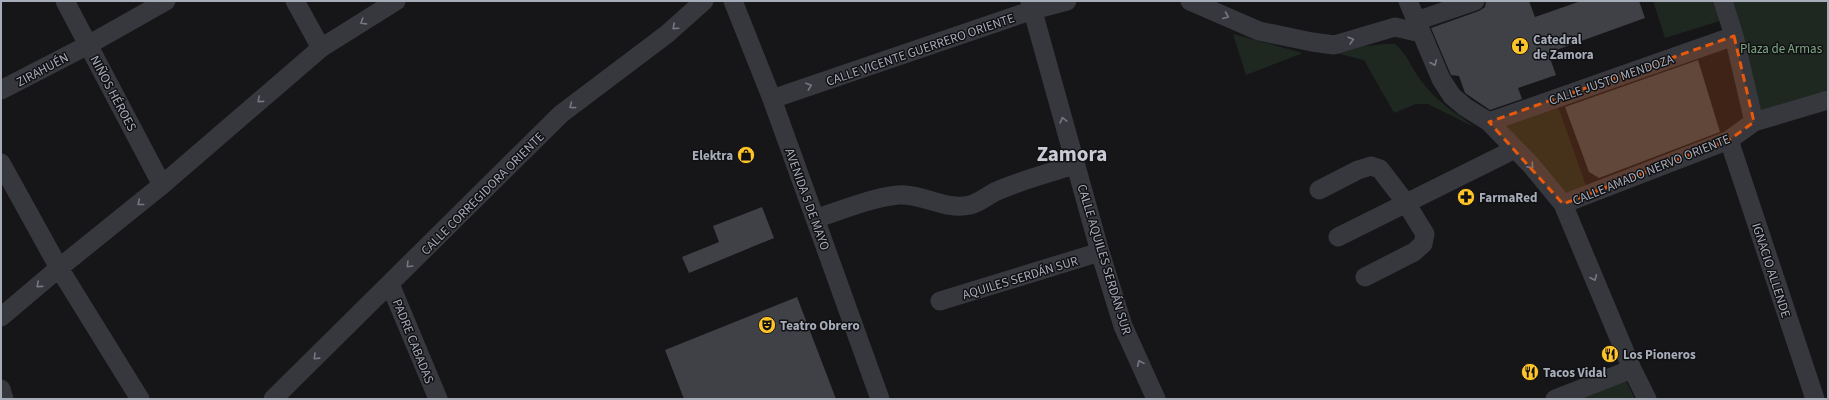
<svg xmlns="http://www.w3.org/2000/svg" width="1829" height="400" viewBox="0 0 1829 400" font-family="'Source Sans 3',sans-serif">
	<rect width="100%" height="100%" fill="#161619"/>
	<path fill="#1e2720" d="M1653 1H1828V100L1754 122 1726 19 1665 38Z
		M1233 34 1303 53 1246 75Z
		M1385 44H1395C1408 55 1412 69 1422 82 1436 101 1457 114 1476 128L1428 104H1416L1394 113 1364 60 1324 50Z
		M1555 98 1589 194 1563 204 1489 122Z
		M1625 379 1635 399H1574Z"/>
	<path fill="#404146" d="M1486 1H1529L1535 17 1581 1H1639L1645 18 1548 53 1556 75 1518 88 1522 99 1490 110 1465 93 1459 76 1451 75 1431 28 1479 11 1485 7Z
		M1698 60 1720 132 1599 178 1589 172 1565 107Z
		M762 207 774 238 689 273 682 257 719 242 713 226Z
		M797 297 836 399H684L665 350Z"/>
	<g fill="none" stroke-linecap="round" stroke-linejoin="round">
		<path stroke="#37383e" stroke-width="19" d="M65 1 162 185
			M295 1 321 48
			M733 1 772 99 880 399
			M1030 1 1100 252 1123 326 1156 399
			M1190 1 1259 31 1312 42 1334 45 1395 27 1421 33
			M1408 1 1441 79 1452 96 1465 107 1489 122 1531 165 1563 204 1632 369 1647 399
			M1723 1 1734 36 1754 122
			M1416 21 1475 1
			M1 90 88 45 166 1
			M772 99 1033 10 1067 1
			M1489 122 1734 36
			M1729 140 1815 399
			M1 163 59 268 140 399
			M1319 190 1358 170 1371 166 1380 169 1406 203 1425 234 1423 244 1414 252 1365 277
			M1563 204 1729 140 1754 122 1828 100
			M815 219C842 210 870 198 898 195 923 193 945 211 970 205 979 203 988 195 997 191 1022 180 1049 173 1075 165
			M1338 237 1515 149
			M390 284 438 399
			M940 301 1100 252
			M1 317 59 268 162 185 321 48 396 1
			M1 389 4 399
			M273 399 561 114 667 34 704 1
			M1555 399 1632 369"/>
	</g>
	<defs><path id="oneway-chevron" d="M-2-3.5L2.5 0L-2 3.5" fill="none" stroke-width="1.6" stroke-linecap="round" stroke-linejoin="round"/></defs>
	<g stroke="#757882">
		<use href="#oneway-chevron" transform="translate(1226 16) rotate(23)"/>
		<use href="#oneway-chevron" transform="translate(363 22) rotate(148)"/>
		<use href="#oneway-chevron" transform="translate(675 27) rotate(138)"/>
		<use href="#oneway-chevron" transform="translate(1351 40) rotate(-16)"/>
		<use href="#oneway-chevron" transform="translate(1434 63) rotate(67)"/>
		<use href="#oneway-chevron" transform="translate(809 86) rotate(-19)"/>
		<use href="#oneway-chevron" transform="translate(260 100) rotate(139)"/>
		<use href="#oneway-chevron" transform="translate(572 106) rotate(143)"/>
		<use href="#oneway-chevron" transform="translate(1063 120) rotate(-105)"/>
		<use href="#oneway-chevron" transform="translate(1531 166) rotate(48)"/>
		<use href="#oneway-chevron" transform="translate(140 203) rotate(141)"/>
		<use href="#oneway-chevron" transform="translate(409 265) rotate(135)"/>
		<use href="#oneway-chevron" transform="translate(1594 278) rotate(67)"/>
		<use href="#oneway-chevron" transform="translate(39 285) rotate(140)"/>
		<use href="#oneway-chevron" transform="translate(316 357) rotate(136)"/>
		<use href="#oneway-chevron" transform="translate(1140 363) rotate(-114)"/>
	</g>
	<path fill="#e8590c" fill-opacity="0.2" stroke="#e8590c" stroke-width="3" stroke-dasharray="8 5" stroke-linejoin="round" d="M1734 36 1754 122 1729 140 1563 204 1489 122Z"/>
	<defs>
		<symbol id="church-disc" viewBox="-11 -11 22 22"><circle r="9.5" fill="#ffc428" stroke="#111114"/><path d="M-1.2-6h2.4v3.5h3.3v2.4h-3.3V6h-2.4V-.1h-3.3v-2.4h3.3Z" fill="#111"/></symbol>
		<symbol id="shop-disc" viewBox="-11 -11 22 22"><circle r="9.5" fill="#ffc428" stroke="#111114"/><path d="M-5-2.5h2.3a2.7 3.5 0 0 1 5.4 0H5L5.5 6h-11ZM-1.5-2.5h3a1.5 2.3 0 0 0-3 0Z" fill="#111"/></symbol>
		<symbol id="pharmacy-disc" viewBox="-11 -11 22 22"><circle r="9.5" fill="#ffc428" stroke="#111114"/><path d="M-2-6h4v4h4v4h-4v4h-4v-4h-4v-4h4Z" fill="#111"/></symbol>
		<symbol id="theatre-disc" viewBox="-11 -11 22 22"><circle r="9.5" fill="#ffc428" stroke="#111114"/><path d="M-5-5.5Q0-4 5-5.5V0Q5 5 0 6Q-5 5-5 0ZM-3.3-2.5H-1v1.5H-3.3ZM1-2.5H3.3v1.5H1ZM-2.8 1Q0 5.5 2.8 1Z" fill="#111"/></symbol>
		<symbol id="restaurant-disc" viewBox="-11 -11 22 22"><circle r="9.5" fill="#ffc428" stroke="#111114"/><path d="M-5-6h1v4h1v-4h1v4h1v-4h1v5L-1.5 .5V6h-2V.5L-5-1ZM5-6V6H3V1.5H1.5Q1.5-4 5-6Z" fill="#111"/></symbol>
	</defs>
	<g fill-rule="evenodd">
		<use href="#church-disc" x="1510" y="36" width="20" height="20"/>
		<use href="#shop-disc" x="736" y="145" width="20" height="20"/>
		<use href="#pharmacy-disc" x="1456" y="187" width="20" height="20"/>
		<use href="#theatre-disc" x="757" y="315" width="20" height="20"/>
		<use href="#restaurant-disc" x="1600" y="344" width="20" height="20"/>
		<use href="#restaurant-disc" x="1520" y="362" width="20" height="20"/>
	</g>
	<g text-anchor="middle" stroke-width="3" stroke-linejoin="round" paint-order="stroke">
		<g font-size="13" font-weight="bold" fill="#a7acb9" stroke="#111114" text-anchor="start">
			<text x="1533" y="44">Catedral<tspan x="1533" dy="15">de Zamora</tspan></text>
			<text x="733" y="160" text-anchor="end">Elektra</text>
			<text x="1479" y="202">FarmaRed</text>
			<text x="780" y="330">Teatro Obrero</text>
			<text x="1623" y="359">Los Pioneros</text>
			<text x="1543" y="377">Tacos Vidal</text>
		</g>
		<g font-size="13" fill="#7da682" stroke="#111114">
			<text x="1781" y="53">Plaza de Armas</text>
		</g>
		<g font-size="13" fill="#a7acb9" stroke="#111114">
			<text transform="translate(920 49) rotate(-19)" y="5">CALLE VICENTE GUERRERO ORIENTE</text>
			<text transform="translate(42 69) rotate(-28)" y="5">ZIRAHUÉN</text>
			<text transform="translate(1611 79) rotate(-19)" y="5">CALLE JUSTO MENDOZA</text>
			<text transform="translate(114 93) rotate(62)" y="5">NIÑOS HÉROES</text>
			<text transform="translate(1651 169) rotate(-22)" y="5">CALLE AMADO NERVO ORIENTE</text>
			<text transform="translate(482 193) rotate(-45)" y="5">CALLE CORREGIDORA ORIENTE</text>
			<text transform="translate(808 199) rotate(70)" y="5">AVENIDA 5 DE MAYO</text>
			<text transform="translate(1105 259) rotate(73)" y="5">CALLE AQUILES SERDÁN SUR</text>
			<text transform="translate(1772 270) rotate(72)" y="5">IGNACIO ALLENDE</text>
			<text transform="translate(1020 277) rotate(-17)" y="5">AQUILES SERDÁN SUR</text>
			<text transform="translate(414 341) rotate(68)" y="5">PADRE CABADAS</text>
		</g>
		<g font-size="21" font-weight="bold" fill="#c9cbd5" stroke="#111114">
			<text x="1072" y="161">Zamora</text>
		</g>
	</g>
	<rect width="1829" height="400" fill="none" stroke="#a7acb9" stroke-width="4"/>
</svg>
